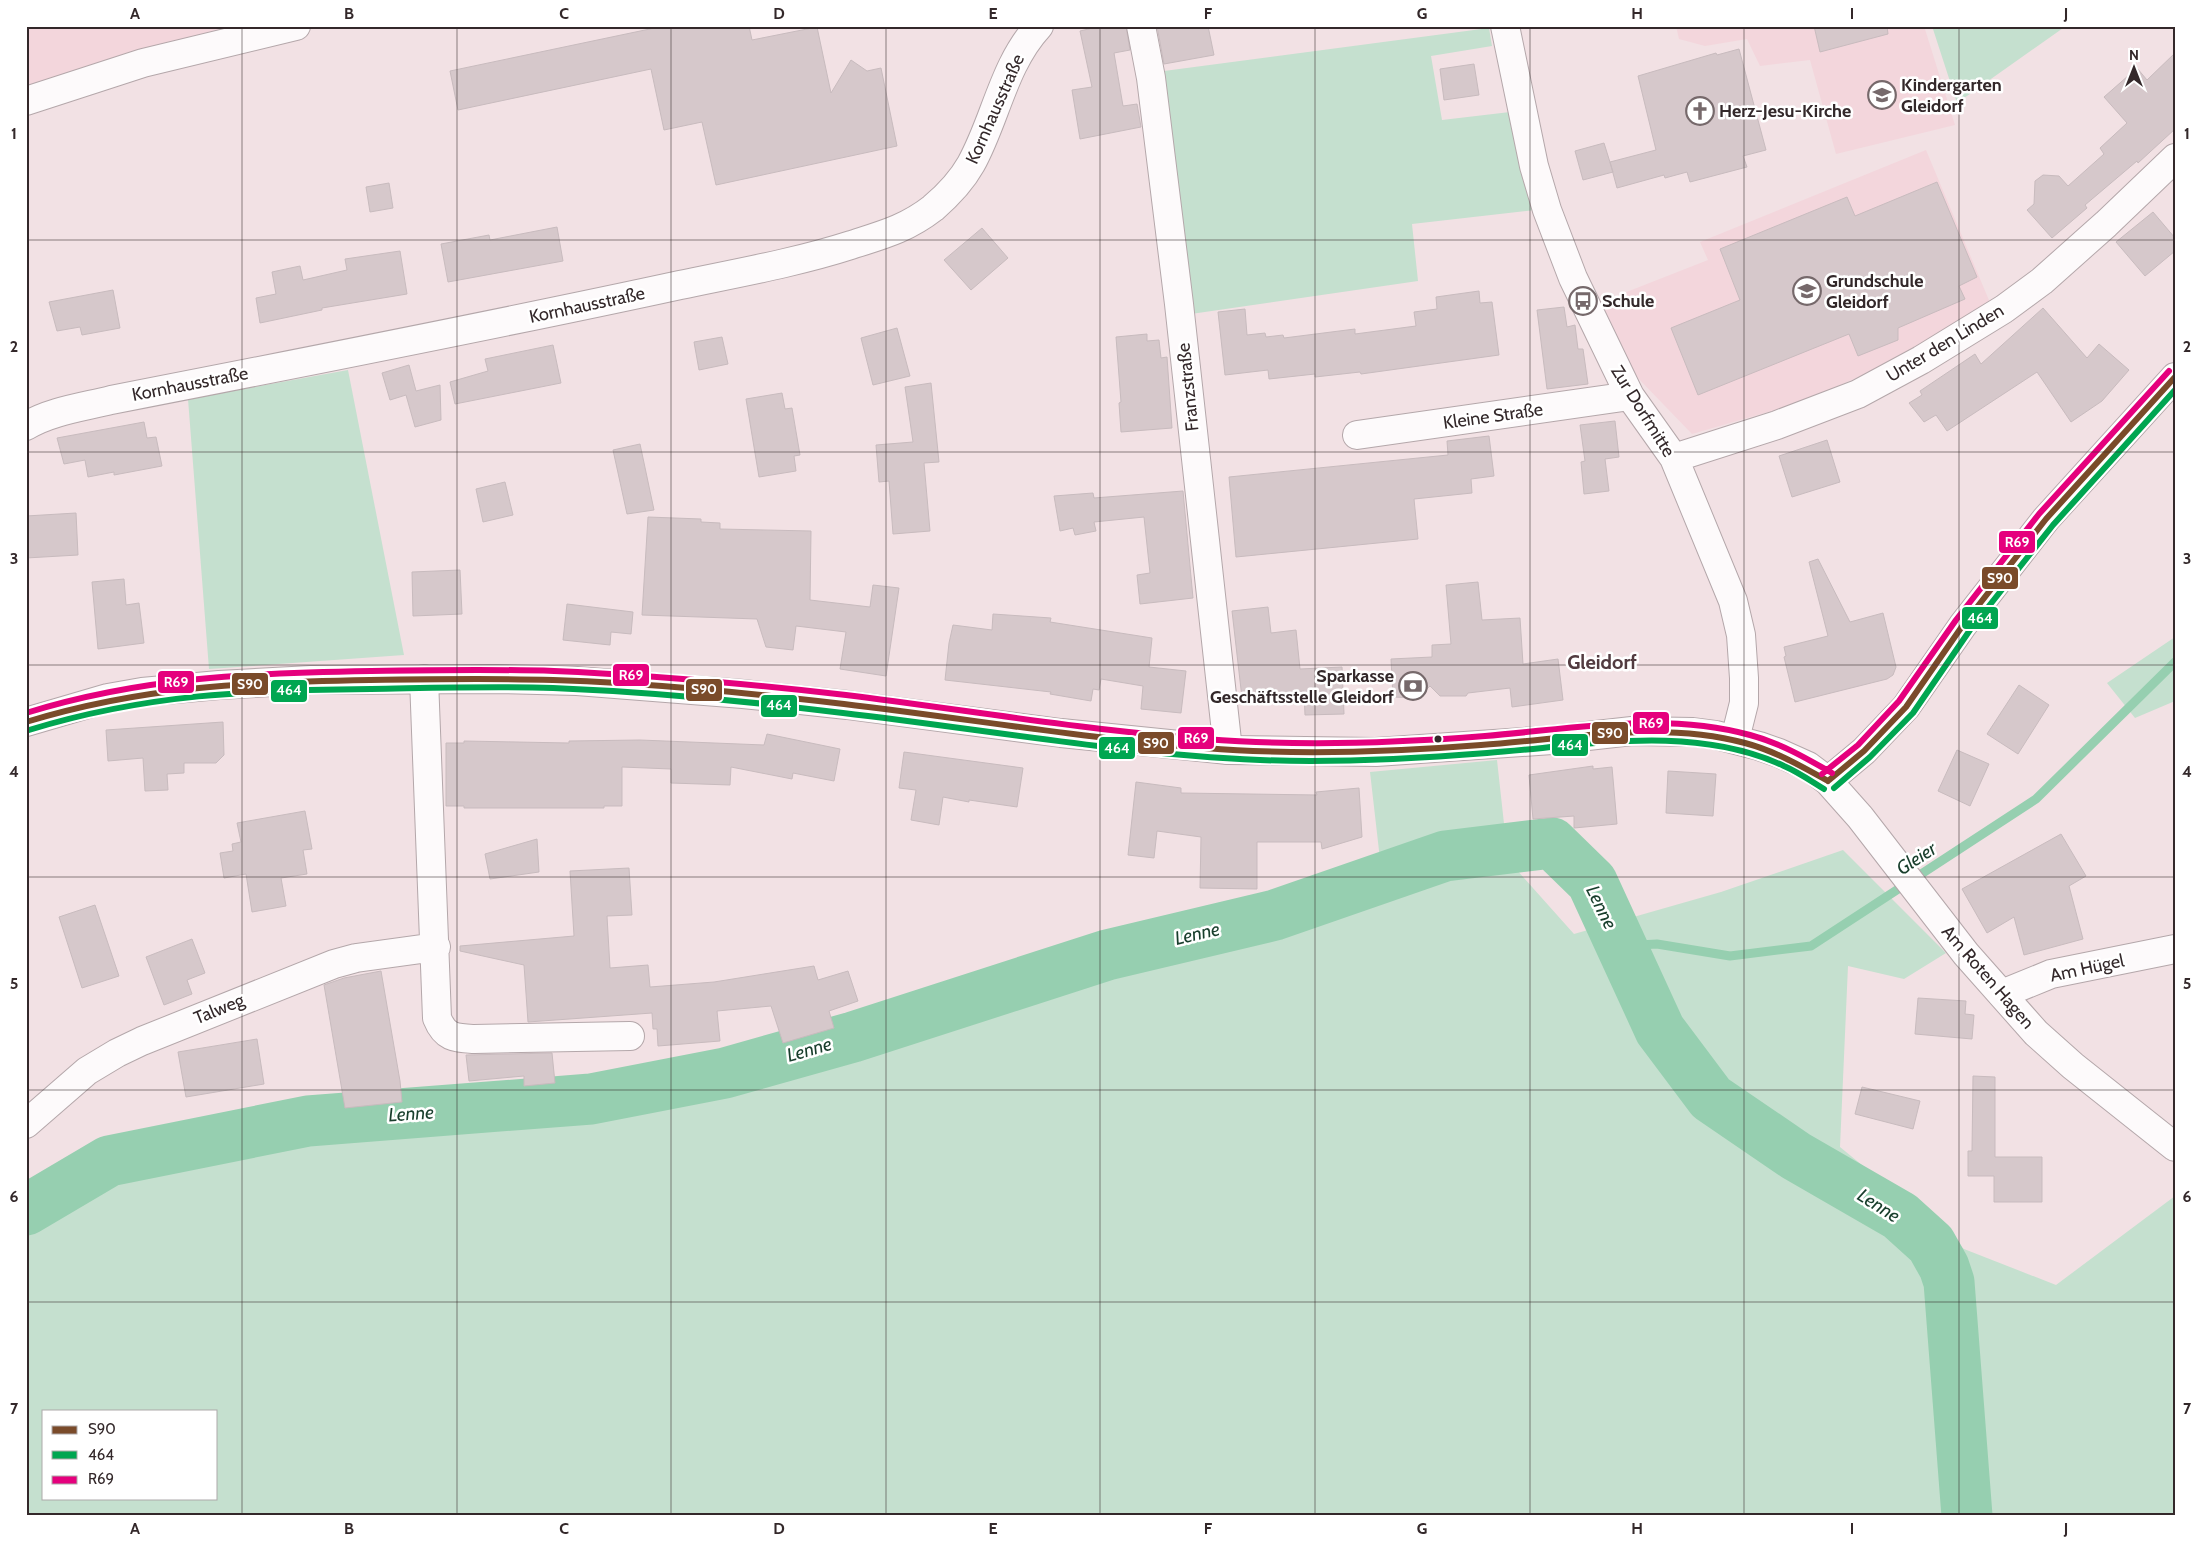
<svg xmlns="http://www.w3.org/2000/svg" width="2201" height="1542" viewBox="0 0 2201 1542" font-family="Cabin,sans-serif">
	<rect width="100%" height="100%" fill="#f2e1e4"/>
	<path fill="#f3d6dc" d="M26 26H263L26 92Z
		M1676 26H1924L1955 125 1836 154 1810 60 1760 66 1747 39 1705 46 1679 39Z
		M1926 150 1991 305 1896 360 1802 402 1692 434 1635 375 1601 302 1708 260 1700 242Z"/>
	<path fill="#c5e0cf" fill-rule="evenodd" d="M1932 26H2066L1957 103Z
		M1489 28 1492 46 1431 56 1442 120 1510 112 1535 210 1412 224 1418 281 1191 314 1164 71Z
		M348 370 404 655 209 669 188 399Z
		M2175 637V701L2135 718 2107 683Z
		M1497 760 1508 860 1574 934 1721 892 1843 850 1946 953 1904 979 1848 966 1840 1147 1964 1249 2056 1285 2175 1196V1516H26V1189L104 1144 230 1126 621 1115 899 1040 1079 967 1385 903 1370 772ZM44 1411H216V1498H44Z"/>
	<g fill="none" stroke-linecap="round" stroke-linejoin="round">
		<path stroke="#96cfb0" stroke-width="9" d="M1620 946 1657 944 1730 956 1811 946 2036 799 2175 662"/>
		<path stroke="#96cfb0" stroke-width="51" d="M26 1210 109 1161 308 1121 591 1099 725 1073 853 1037 1107 955 1275 915 1445 856 1552 843 1592 882 1660 1030 1711 1098 1796 1156 1900 1216 1931 1244 1944 1267 1949 1282 1967 1516"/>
	</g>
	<path fill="#d6c8cb" stroke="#c8bbbe" d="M664 26H749L752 40 817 27 831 93 851 60 867 71 881 68 897 146 716 185 702 122 664 130 651 69 458 110 450 71Z
		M1101 26H1126L1130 50 1114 53 1123 106 1137 104 1141 127 1080 139 1072 90 1092 87 1080 31Z
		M1157 26H1208L1214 55 1164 64Z
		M1814 26H1887L1888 34 1820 52Z
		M1739 49 1766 150 1743 156 1747 167 1690 182 1687 172 1665 178 1664 175 1617 188 1610 162 1656 150 1638 76 1716 53 1717 55Z
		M2175 53V129L2138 163 2137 161 2085 205 2087 208 2052 238 2027 210 2034 204 2035 181 2043 175 2059 176 2068 186 2104 154 2100 148 2127 123 2104 97 2137 68 2147 80Z
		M1474 64 1479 95 1444 100 1440 69Z
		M1604 143 1613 172 1583 180 1575 151Z
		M1937 182 1977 277 1959 286 1965 299 1898 328V340L1858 356 1849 334 1698 395 1671 328 1740 300 1720 249 1847 197 1855 216Z
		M389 183 393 208 370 212 366 187Z
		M2153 212 2175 238V251L2145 276 2116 242Z
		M557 227 563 261 448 282 441 244 489 235 490 240Z
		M982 228 1008 258 971 290 944 260Z
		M400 251 407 294 322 308V310L260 323 256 298 276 294 272 272 300 266 303 280 347 270 345 259Z
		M113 290 120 328 82 335 80 327 57 331 49 302Z
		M1479 291 1480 303 1492 302 1499 355 1361 374 1360 372 1315 377V374L1269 379 1268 370 1225 375 1218 312 1245 309 1247 335 1265 333 1266 337 1283 335 1284 338 1355 329V334L1416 326 1414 312 1437 309 1436 297Z
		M1564 307 1567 327 1575 325 1578 349H1583L1588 384 1547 389 1537 310Z
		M2043 308 2087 358 2099 344 2129 370 2102 401 2071 422 2037 372 1947 431 1936 415 1924 422 1909 403 1922 395 1920 391 1975 354 1981 364Z
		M897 328 910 376 873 385 861 338Z
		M1147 334V341L1159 340 1161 358 1167 357 1172 428 1121 432 1119 403 1121 402 1116 337Z
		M722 337 728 364 699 370 694 342Z
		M553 345 561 383 455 404 450 382 488 371 485 359Z
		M409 365 416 391 440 385 441 420 415 427 406 395 390 400 382 373Z
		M931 383 939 462 924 463 930 531 893 534 889 481 879 482 876 445 913 442 905 387Z
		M782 393 785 409 792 408 800 455 794 456 796 471 759 477 746 399Z
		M1615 421 1619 457 1605 459 1609 491 1584 494 1581 462 1585 461 1580 425Z
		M144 422 147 438 156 437 162 466 114 475V472L88 477 85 460 64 464 57 438Z
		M1489 436 1494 476 1471 479 1472 493 1414 499 1418 539 1236 557 1229 477 1448 455 1447 441Z
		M1827 440 1840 482 1792 497 1779 456Z
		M640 444 654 510 627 514 613 450Z
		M505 482 513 515 483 522 476 489Z
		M1183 491 1193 598 1140 604 1137 575 1150 573 1144 517 1094 522 1096 531 1075 535 1073 528 1060 531 1054 496 1093 493 1094 498Z
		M76 513 78 555 26 558V516Z
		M648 517 701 519V522L720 523V529L811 531 810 600 870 607 873 585 899 588 886 676 840 669 846 632 796 626 793 650 766 647 757 619 642 615Z
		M1818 559 1850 622 1883 613 1896 667 1893 675 1887 679 1795 702 1784 657 1786 656 1784 647 1828 636 1809 562Z
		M460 570 462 614 413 616 412 572Z
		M124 579 126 605 139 603 144 643 98 649 92 582Z
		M1478 582 1482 620 1520 618 1523 664 1558 659 1563 700 1512 707 1510 688 1468 693 1466 696H1440L1430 686 1418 698 1393 697 1391 659 1432 657V645L1451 644 1446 585Z
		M567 604 633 612 631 634 611 632 610 645 563 640Z
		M1268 607 1271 633 1296 630 1300 669 1342 667 1344 714 1305 715 1304 691 1242 698 1232 611Z
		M993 614 1051 618 1050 622 1152 638 1149 667 1186 671 1181 713 1141 709 1143 686 1101 679 1099 690 1093 689 1091 701 1050 694 1051 692 945 680 949 643 953 625 992 630Z
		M2019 685 2049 705 2018 754 1987 734Z
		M223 722 224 755 216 763H184V773L167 774 168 790 145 791 143 758 108 761 106 730Z
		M767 734 840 749 834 781 793 773 792 779 731 767 730 785 671 783V769L622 767V806H604V808H464V806H446V743H464V741L569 743V741L640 740 764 745Z
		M1957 750 1989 764 1970 806 1938 791Z
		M904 752 1023 768 1017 807 969 800V802L943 797 939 825 911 820 916 790 899 788Z
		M1593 766V769L1612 767 1617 824 1574 828V816L1533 819 1529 775Z
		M1668 771 1716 774 1713 816 1666 813Z
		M1136 782 1181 788V793L1317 795 1316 792 1359 788 1362 837 1322 849 1321 842H1257V889L1200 888 1201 837 1157 831 1154 858 1128 855Z
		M305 811 312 849 303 850 307 874 281 878 286 906 252 912 246 874 224 878 220 853 233 851 232 844 241 842 237 823Z
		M2061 834 2086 876 2069 886 2083 939 2024 955 2014 917 1987 933 1962 889Z
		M537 839 539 872 490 879 485 854Z
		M629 868 632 915 607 916 610 968 648 965 650 987 714 982 814 966 818 980 848 971 858 1001 829 1011 834 1028 783 1043 771 1006 717 1011 720 1041 658 1046 657 1029H653L652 1013 528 1022 524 965 460 951V946L574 936 570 871Z
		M95 905 119 976 82 988 59 917Z
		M192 939 205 973 187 980 192 994 164 1005 146 957Z
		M381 971 400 1081 402 1102 345 1108 324 985 344 978Z
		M1918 998 1966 1001 1965 1014 1974 1015 1972 1039 1915 1034Z
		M257 1039 264 1084 186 1097 178 1052Z
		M552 1053 555 1083 524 1086V1076L469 1081 466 1055Z
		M1973 1076 1995 1077V1157H2042V1202H1994V1176H1968V1151H1972Z
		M1862 1087 1920 1101 1913 1129 1855 1114Z"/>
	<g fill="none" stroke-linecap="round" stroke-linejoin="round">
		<defs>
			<path id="street" d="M1141 26 1151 78 1179 304 1228 750
				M1505 26 1534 166 1547 210 1573 278 1630 396 1674 458 1733 601 1741 635 1744 678V703L1735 739
				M26 101 143 63 296 26
				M26 426C51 411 83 407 111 400 301 363 491 326 680 285 737 273 795 263 851 245 882 235 906 229 933 208 947 196 962 180 971 164 996 119 1003 65 1039 26
				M1357 435 1630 396
				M1674 458 1777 425 1858 394 1921 360 2004 309 2042 281 2106 224 2175 158
				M424 679 437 1018C445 1038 455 1038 474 1039L630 1036
				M2002 994 2051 974 2175 949
				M26 1124 87 1071 117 1053 142 1041 334 964 356 958 436 947"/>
			<path id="primary" d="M26 722 108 698 142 692 219 685 311 680 497 679 577 681 743 694 847 705 1061 733 1228 750 1376 752 1552 740 1632 731 1693 732 1716 735 1759 746 1779 753 1808 766 1828 781 1860 817 1966 954 2036 1033 2073 1066 2175 1147
				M1828 781 1864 751 1906 707 1963 625 2046 519 2175 377"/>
		</defs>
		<use href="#street" stroke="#b4a7aa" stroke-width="30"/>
		<use href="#primary" stroke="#b4a7aa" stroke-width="30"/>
		<use href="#street" stroke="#fdfafb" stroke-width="28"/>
		<use href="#primary" stroke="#fdfafb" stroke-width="28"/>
		<defs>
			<path id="bus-1" d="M26 722C144 686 248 682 370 680 431 679 492 678 553 680 650 683 747 693 844 704 980 720 1116 744 1253 751 1329 754 1406 751 1481 745 1568 739 1660 720 1745 743 1775 751 1801 766 1828 781
				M1828 781 1864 751 1906 707 1963 625 2046 519 2175 377"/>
			<path id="bus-2" d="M29 730C146 694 250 690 371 689 431 688 492 686 553 688 650 692 747 701 843 713 982 729 1120 754 1260 760 1335 763 1412 759 1487 753 1584 746 1692 723 1784 766 1798 772 1811 781 1824 789
				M1834 788 1870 757 1913 713 1970 630 2053 525 2175 390"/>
			<path id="bus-3" d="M26 713C142 677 250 673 371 671 432 670 493 669 554 671 651 675 749 684 846 695 983 712 1118 736 1256 742 1332 745 1409 742 1485 736 1572 729 1664 711 1750 735 1780 743 1806 758 1832 773
				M1822 774 1858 745 1899 701 1956 620 2039 514 2169 371"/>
		</defs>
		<use href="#bus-1" stroke="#fff" stroke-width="10"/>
		<use href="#bus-2" stroke="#fff" stroke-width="10"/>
		<use href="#bus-3" stroke="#fff" stroke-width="10"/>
		<use href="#bus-1" stroke="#7a4b2a" stroke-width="6"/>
		<use href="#bus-2" stroke="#00a651" stroke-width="6"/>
		<use href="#bus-3" stroke="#e5007d" stroke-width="6"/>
	</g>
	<path fill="none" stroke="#33282a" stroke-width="1" stroke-opacity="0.55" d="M242 26V1516M457 26V1516M671 26V1516M886 26V1516M1100 26V1516M1315 26V1516M1530 26V1516M1744 26V1516M1959 26V1516M26 240H2175M26 452H2175M26 665H2175M26 877H2175M26 1090H2175M26 1302H2175"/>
	<defs>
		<symbol id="school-ring" viewBox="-11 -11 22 22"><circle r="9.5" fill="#fff" stroke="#76696b" stroke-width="1.5"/><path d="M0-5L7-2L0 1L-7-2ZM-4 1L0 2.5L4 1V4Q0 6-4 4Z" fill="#76696b"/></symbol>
		<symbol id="church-ring" viewBox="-11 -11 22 22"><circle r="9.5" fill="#fff" stroke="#76696b" stroke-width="1.5"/><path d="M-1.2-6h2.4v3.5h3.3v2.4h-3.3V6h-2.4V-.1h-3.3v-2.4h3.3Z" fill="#76696b"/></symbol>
		<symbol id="bus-ring" viewBox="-11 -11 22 22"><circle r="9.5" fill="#fff" stroke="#76696b" stroke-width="1.5"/><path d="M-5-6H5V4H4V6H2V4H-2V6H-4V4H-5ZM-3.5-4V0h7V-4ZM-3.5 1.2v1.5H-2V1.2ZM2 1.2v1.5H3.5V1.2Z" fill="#76696b"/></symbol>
		<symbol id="bank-ring" viewBox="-11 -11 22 22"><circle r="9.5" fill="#fff" stroke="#76696b" stroke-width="1.5"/><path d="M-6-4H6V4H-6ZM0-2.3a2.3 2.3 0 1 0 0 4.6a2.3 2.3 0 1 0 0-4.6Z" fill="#76696b"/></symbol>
	</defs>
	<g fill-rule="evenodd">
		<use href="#school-ring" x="1866" y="79" width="32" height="32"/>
		<use href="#church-ring" x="1684" y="95" width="32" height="32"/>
		<use href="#school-ring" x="1791" y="275" width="32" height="32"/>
		<use href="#bus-ring" x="1567" y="285" width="32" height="32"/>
		<use href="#bank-ring" x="1397" y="670" width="32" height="32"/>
	</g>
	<circle fill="#33282a" stroke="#fff" stroke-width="2" cx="1438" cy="739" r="4.5"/>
	<g text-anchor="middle" stroke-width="5" stroke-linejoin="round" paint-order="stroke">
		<g font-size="18" font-weight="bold" fill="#33282a" stroke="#fff" text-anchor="start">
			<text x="1901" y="91">Kindergarten<tspan x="1901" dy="21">Gleidorf</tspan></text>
			<text x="1719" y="117">Herz-Jesu-Kirche</text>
			<text x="1826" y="287">Grundschule<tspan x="1826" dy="21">Gleidorf</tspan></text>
			<text x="1602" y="307">Schule</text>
			<text x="1394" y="682" text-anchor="end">Sparkasse<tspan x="1394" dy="21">Geschäftsstelle Gleidorf</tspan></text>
		</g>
		<g font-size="18" fill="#33282a" stroke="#fff">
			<text transform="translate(995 109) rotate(-66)" y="6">Kornhausstraße</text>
			<text transform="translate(587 305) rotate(-12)" y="6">Kornhausstraße</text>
			<text transform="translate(1945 343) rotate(-31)" y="6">Unter den Linden</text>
			<text transform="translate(190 384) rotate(-11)" y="6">Kornhausstraße</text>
			<text transform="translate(1188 387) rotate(-96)" y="6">Franzstraße</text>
			<text transform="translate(1643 411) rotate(58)" y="6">Zur Dorfmitte</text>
			<text transform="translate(1493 416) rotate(-8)" y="6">Kleine Straße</text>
			<text transform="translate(2087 968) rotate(-12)" y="6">Am Hügel</text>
			<text transform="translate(1988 977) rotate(49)" y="6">Am Roten Hagen</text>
			<text transform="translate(219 1009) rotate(-22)" y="6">Talweg</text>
		</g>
		<g font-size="19" font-style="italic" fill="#183e2c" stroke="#fff">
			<text transform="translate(1916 858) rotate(-33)" y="7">Gleier</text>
			<text transform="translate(1602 907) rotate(64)" y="7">Lenne</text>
			<text transform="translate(1197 933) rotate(-13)" y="7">Lenne</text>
			<text transform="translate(809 1049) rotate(-16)" y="7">Lenne</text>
			<text transform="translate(411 1113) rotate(-4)" y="7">Lenne</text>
			<text transform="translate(1879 1205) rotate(32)" y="7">Lenne</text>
		</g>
		<g font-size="20" font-weight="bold" fill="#523b40" stroke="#fff">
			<text x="1602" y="669">Gleidorf</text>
		</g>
	</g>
	<g stroke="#fff" stroke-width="2">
		<rect x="1998" y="530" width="38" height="24" rx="5" fill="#e5007d"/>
		<rect x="1981" y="566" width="38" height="24" rx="5" fill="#7a4b2a"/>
		<rect x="1961" y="606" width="38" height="24" rx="5" fill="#00a651"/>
		<rect x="612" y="663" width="38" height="24" rx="5" fill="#e5007d"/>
		<rect x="157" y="670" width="38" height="24" rx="5" fill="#e5007d"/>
		<rect x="231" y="672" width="38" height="24" rx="5" fill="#7a4b2a"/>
		<rect x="685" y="678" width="38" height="24" rx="5" fill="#7a4b2a"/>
		<rect x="270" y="679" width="38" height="24" rx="5" fill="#00a651"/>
		<rect x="760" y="694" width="38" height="24" rx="5" fill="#00a651"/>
		<rect x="1632" y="711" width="38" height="24" rx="5" fill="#e5007d"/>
		<rect x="1591" y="721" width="38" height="24" rx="5" fill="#7a4b2a"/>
		<rect x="1177" y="726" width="38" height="24" rx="5" fill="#e5007d"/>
		<rect x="1137" y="731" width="38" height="24" rx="5" fill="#7a4b2a"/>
		<rect x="1551" y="733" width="38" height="24" rx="5" fill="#00a651"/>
		<rect x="1098" y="736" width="38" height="24" rx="5" fill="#00a651"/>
	</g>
	<g font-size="14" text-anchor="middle" font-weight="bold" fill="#fff">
		<text x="2017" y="547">R69</text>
		<text x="2000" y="583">S90</text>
		<text x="1980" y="623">464</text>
		<text x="631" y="680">R69</text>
		<text x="176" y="687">R69</text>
		<text x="250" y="689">S90</text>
		<text x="704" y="694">S90</text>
		<text x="289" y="695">464</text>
		<text x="779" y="710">464</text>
		<text x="1651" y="728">R69</text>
		<text x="1610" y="738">S90</text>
		<text x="1196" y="743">R69</text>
		<text x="1156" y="748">S90</text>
		<text x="1570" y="750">464</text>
		<text x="1117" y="753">464</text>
	</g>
	<rect width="2201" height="1542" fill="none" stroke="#ffffff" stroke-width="55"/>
	<rect x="42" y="1410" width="175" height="90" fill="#ffffff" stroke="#ada9aa"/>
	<rect x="52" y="1426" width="25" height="8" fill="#7a4b2a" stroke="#ada9aa"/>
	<text x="88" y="1434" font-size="15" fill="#33282a">S90</text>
	<rect x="52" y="1451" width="25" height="8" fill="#00a651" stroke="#ada9aa"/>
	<text x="88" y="1460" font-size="15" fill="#33282a">464</text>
	<rect x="52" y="1476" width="25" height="8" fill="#e5007d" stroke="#ada9aa"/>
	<text x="88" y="1484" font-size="15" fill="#33282a">R69</text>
	<g transform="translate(2134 68)" stroke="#ffffff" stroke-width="4" paint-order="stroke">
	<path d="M0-4L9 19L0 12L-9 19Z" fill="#33282a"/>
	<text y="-8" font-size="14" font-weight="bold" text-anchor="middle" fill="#33282a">N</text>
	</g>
	<rect x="28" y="28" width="2146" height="1486" fill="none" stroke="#33282a" stroke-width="2"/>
	<g font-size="16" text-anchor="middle" font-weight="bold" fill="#33282a">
		<text x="135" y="19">A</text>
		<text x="349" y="19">B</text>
		<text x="564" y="19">C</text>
		<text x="779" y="19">D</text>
		<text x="993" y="19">E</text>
		<text x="1208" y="19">F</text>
		<text x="1422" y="19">G</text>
		<text x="1637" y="19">H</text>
		<text x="1852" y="19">I</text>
		<text x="2066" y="19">J</text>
		<text x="14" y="139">1</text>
		<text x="2187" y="139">1</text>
		<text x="14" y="352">2</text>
		<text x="2187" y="352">2</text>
		<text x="14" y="564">3</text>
		<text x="2187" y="564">3</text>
		<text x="14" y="777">4</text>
		<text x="2187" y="777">4</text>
		<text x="14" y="989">5</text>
		<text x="2187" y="989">5</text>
		<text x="14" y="1202">6</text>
		<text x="2187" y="1202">6</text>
		<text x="14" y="1414">7</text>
		<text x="2187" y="1414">7</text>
		<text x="135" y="1534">A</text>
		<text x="349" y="1534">B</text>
		<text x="564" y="1534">C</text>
		<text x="779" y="1534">D</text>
		<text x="993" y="1534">E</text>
		<text x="1208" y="1534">F</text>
		<text x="1422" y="1534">G</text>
		<text x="1637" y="1534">H</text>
		<text x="1852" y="1534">I</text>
		<text x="2066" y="1534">J</text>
	</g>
</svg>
